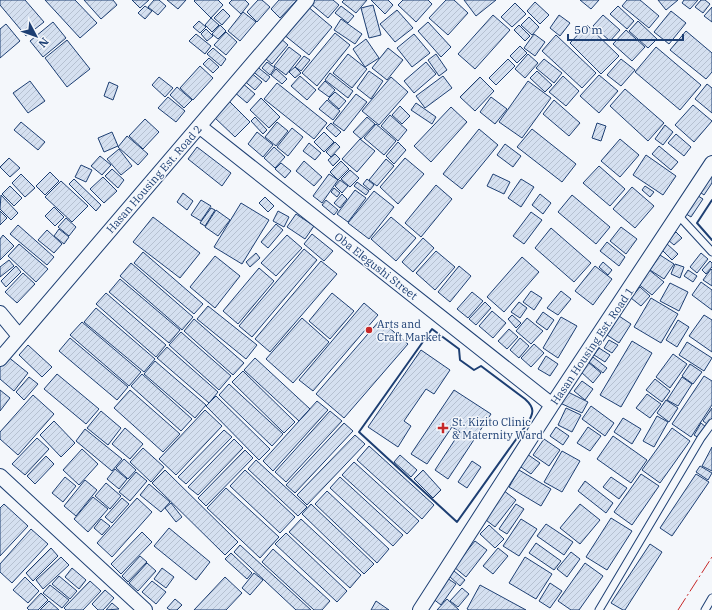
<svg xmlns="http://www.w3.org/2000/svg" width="712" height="610" viewBox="0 0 712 610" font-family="'IBM Plex Serif',serif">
	<defs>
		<pattern id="building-hatch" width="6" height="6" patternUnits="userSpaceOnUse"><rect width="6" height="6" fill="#d5e0f0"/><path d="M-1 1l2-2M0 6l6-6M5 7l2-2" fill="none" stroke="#b6c1d1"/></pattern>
	</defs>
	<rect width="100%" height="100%" fill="#f4f7fb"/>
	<path fill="url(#building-hatch)" stroke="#1d3f73" d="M0 0H25L44 22 26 36 0 5Z
		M45 0H75L97 23 80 38Z
		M84 0H113L117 5 101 19Z
		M132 0H149L140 8Z
		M154 0H159L166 6 158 15 148 7Z
		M167 0H186L178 9Z
		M195 0H218L223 5 211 18 194 1Z
		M232 0H245L249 4 241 14 229 3Z
		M258 0H262L270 7 257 22 247 12Z
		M279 0H297L280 18 271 9Z
		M313 0H333L339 5 328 18 310 3Z
		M344 0H367L356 13 342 2Z
		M371 0H388L393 5 385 14Z
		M403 0H428L432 4 416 22 398 5Z
		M446 0H454L468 13 448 35 429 18Z
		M464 0H496L476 16Z
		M580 0H599L591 9Z
		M627 0H640L659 16 649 28 622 6Z
		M658 0H678L666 10Z
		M684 0H698L690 9 682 3Z
		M701 0H705L710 4 703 13 695 7Z
		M535 2 549 15 540 24 527 11Z
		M515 3 526 14 512 27 501 17Z
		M373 5 381 35 369 38 361 8Z
		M145 6 152 11 145 19 138 13Z
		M307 6 332 27 309 55 283 34Z
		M341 6 354 16 348 23 335 13Z
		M618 6 634 21 627 29 610 14Z
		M712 7V22L704 16Z
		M223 9 230 16 222 25 214 18Z
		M397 10 413 28 395 42 380 24Z
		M671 11 686 23 669 44 654 32Z
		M243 12 256 22 240 41 228 31Z
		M493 15 510 30 475 69 458 54Z
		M559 15 570 23 560 36 550 28Z
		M603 15 620 30 610 41 593 26Z
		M529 17 539 27 532 35 521 25Z
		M211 18 219 25 212 32 205 25Z
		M341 19 362 34 355 44 334 30Z
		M199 21 206 27 200 33 193 27Z
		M638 21 657 39 648 48 629 31Z
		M53 22 66 38 43 57 30 41Z
		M428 22 451 47 441 57 418 31Z
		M6 24 20 41 0 58V29Z
		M220 25 226 31 218 39 212 34Z
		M519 25 530 36 525 41 514 30Z
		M587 25 619 56 601 74 570 43Z
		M206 29 213 36 207 41 201 34Z
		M626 30 645 47 632 61 613 44Z
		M686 31 712 53V72L706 79 670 50Z
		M226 32 237 42 226 55 214 45Z
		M335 33 350 45 317 86 302 73Z
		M196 34 211 46 205 54 189 41Z
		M414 34 430 53 412 67 397 48Z
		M534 34 545 42 535 56 524 48Z
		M556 35 596 73 582 88 542 51Z
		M278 36 288 45 272 64 261 55Z
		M366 39 379 58 365 67 353 49Z
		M67 40 90 69 67 87 45 58Z
		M520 46 527 53 517 63 510 56Z
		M289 47 301 56 286 75 274 66Z
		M656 47 701 85 680 110 635 72Z
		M213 48 226 59 221 66 207 54Z
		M388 48 403 60 387 80 372 68Z
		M348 54 367 69 352 88 333 73Z
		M436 54 447 70 439 76 428 60Z
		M528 54 538 63 525 78 515 69Z
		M304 56 310 60 301 71 295 67Z
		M209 58 219 67 213 73 203 64Z
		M508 59 515 66 496 85 489 78Z
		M544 59 562 73 554 83 536 68Z
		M621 59 635 70 621 86 607 75Z
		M267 62 275 68 270 75 262 68Z
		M426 62 436 74 414 93 404 81Z
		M255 65 270 77 266 82 251 70Z
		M200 66 213 78 193 100 180 88Z
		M295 67 301 73 295 78 289 72Z
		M276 69 287 79 282 84 271 75Z
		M249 71 262 82 255 90 242 79Z
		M369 71 383 81 371 99 357 88Z
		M537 71 552 85 545 92 530 78Z
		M330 73 353 91 348 98 325 80Z
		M599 75 618 91 599 113 580 96Z
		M300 76 316 90 307 100 291 86Z
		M443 76 452 88 425 108 416 96Z
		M563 76 579 91 566 106 549 92Z
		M159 77 173 88 165 97 152 85Z
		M391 77 408 92 379 125 362 111Z
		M480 77 494 91 475 111 460 97Z
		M30 81 45 101 28 113 13 93Z
		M325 81 335 90 329 97 318 89Z
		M528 81 551 98 522 138 499 122Z
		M109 82 118 86 113 100 104 96Z
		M241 82 255 94 247 103 233 91Z
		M277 83 327 123 314 139 264 99Z
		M707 84 712 88V113L695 99Z
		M177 87 192 100 184 108 170 95Z
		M625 89 664 123 648 141 610 106Z
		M335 92 346 101 339 109 328 99Z
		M356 94 367 102 344 131 333 123Z
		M168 97 185 111 176 122 158 108Z
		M491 97 507 109 495 124 480 112Z
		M261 98 280 117 269 128 250 110Z
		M327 100 340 111 333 120 319 109Z
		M554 100 580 123 569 136 543 114Z
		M229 101 250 122 235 137 214 117Z
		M416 103 436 117 432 124 411 110Z
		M693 105 712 121 694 142 675 125Z
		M400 106 410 116 402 124 392 115Z
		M451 107 467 122 431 162 414 146Z
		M390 115 407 130 398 141 381 126Z
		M255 117 267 130 263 134 251 121Z
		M367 117 375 124 361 139 353 132Z
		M145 119 159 132 143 149 129 136Z
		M21 122 45 142 38 150 14 130Z
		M277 122 288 131 276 146 265 137Z
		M331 123 341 132 336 137 326 128Z
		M597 123 606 126 601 141 592 138Z
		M376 124 396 141 384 155 364 138Z
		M665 125 673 132 663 145 655 139Z
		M292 128 303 137 288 156 277 147Z
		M479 129 498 145 462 189 443 174Z
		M532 129 576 164 562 182 517 147Z
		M112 132 118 146 104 152 98 138Z
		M257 132 273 145 263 157 248 144Z
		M324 132 334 142 324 152 314 142Z
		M676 134 691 147 684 156 668 143Z
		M127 136 148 154 138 165 118 147Z
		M360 139 375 151 357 172 342 159Z
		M620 139 639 155 620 177 601 161Z
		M335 142 340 147 331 157 326 152Z
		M398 142 406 150 394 164 386 156Z
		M309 143 321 153 315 160 303 151Z
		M505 144 521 156 513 167 497 155Z
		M659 146 678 162 671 170 652 154Z
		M197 147 231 173 222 186 188 159Z
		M274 147 285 157 275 168 264 158Z
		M119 149 132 166 121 175 107 159Z
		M335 154 340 159 333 166 328 160Z
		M646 155 676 176 663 195 633 175Z
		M100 156 111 165 102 175 91 166Z
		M9 158 20 168 10 177 0 167Z
		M405 158 424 174 398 204 380 187Z
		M386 159 394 166 377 186 369 180Z
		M304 161 322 177 314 186 296 171Z
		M341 161 349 169 338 180 330 172Z
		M281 163 291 171 285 178 275 169Z
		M81 165 92 170 86 182 75 177Z
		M599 166 625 189 610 206 583 183Z
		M712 167V183L704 195 697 190Z
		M112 169 124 180 118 188 105 176Z
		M350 170 359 178 350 187 341 179Z
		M50 172 59 181 45 195 36 186Z
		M21 174 35 188 25 197 12 183Z
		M329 174 338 180 322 203 313 196Z
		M493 174 510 182 504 194 487 186Z
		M103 177 117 191 104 203 90 189Z
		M74 179 101 205 96 211 69 184Z
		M367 179 374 185 370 190 363 184Z
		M521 179 534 187 521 207 508 198Z
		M340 180 348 186 342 193 335 186Z
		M61 181 88 206 72 222 45 197Z
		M357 182 369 191 366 195 354 186Z
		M436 185 452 199 421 237 405 223Z
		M10 186 22 198 14 206 2 194Z
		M645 186 654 192 650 197 642 190Z
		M632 187 654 206 635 228 613 209Z
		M334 188 340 193 337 197 331 192Z
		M355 190 366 198 348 222 337 214Z
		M374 191 394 207 369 239 348 223Z
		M183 193 193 201 187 210 177 202Z
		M342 194 347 199 340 208 334 203Z
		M540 194 551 203 543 214 532 205Z
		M695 194 703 199 691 217 683 212Z
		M1 195 18 213 11 220 0 209Z
		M572 195 610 227 596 244 558 212Z
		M265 197 274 206 268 212 259 203Z
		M201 200 211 206 201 221 191 215Z
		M326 200 338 210 334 215 322 205Z
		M241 203 269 220 242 264 214 247Z
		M54 207 64 217 55 226 45 216Z
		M211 208 215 210 205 226 200 223Z
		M216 210 230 220 218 236 205 227Z
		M0 211 7 218 0 225Z
		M278 211 289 217 284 227 273 221Z
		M531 212 542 220 524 244 513 236Z
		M296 214 314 226 305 239 287 227Z
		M153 217 200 253 180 278 133 242Z
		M391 217 416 238 396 261 371 239Z
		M66 218 76 227 69 236 58 227Z
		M276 224 283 230 268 248 261 242Z
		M18 225 54 257 47 265 10 234Z
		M621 227 637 239 626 254 610 241Z
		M551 228 591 263 574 282 535 248Z
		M59 229 69 237 64 244 54 236Z
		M47 230 62 244 54 253 38 240Z
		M676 232 682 238 674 245 668 240Z
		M312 234 333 251 324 261 304 244Z
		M3 235 14 246 0 260V239Z
		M287 235 302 248 276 276 261 263Z
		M423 238 434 248 413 272 402 262Z
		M607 242 625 257 619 266 600 251Z
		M666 243 678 254 672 260 661 249Z
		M19 244 48 269 36 282 8 256Z
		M304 249 317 260 252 337 239 326Z
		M436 251 455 267 435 290 416 273Z
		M143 252 203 304 194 314 134 263Z
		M256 253 260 258 250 267 246 262Z
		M701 253 708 259 697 273 690 267Z
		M660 255 674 264 664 279 650 270Z
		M215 256 240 276 215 308 190 287Z
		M522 257 539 272 504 312 487 297Z
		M9 260 14 266 0 277V267Z
		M321 261 337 274 270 352 255 339Z
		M710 261 712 263V267L706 274 702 270Z
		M603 262 612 270 608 275 599 267Z
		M131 263 193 317 182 330 120 276Z
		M675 264 684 267 680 278 671 274Z
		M16 266 21 272 6 287 1 281Z
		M459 266 471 276 450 302 438 292Z
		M595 266 612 279 593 305 575 291Z
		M259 268 274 281 238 324 223 311Z
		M648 269 664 282 652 295 637 283Z
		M711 269 712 270V286L703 280Z
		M688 270 697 276 693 282 684 276Z
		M23 273 35 284 17 303 5 292Z
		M120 279 180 330 169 343 109 292Z
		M701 282 712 290V310L692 295Z
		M670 283 688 292 679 311 660 301Z
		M640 287 650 296 641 306 631 298Z
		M531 291 542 298 534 310 523 302Z
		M561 291 571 299 558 315 547 308Z
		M472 292 483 301 468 318 457 309Z
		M106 293 166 345 156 357 96 304Z
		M332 293 354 311 330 339 309 321Z
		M651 298 678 314 661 343 634 327Z
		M485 302 491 308 476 325 469 319Z
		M519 302 527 308 520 318 511 312Z
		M364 303 378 315 313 391 299 380Z
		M208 306 257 345 246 359 197 319Z
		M96 308 155 359 144 372 84 322Z
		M492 311 506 323 493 338 479 326Z
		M543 312 554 320 547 330 536 322Z
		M512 315 521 323 516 328 508 319Z
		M704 315 712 320V352L689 336Z
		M619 316 631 324 619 343 607 335Z
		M561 317 577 326 558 358 543 348Z
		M302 318 329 342 293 383 266 359Z
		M527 318 543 331 531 344 516 331Z
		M194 319 244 363 233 375 184 331Z
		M380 320 408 344 344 418 316 394Z
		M678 320 689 327 677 347 666 340Z
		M82 322 141 372 129 386 70 335Z
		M509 329 518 337 507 349 498 341Z
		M181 332 231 376 219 390 169 345Z
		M70 338 128 387 117 400 59 351Z
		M520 338 529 346 519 358 510 350Z
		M609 340 618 345 612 353 604 348Z
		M632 341 652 353 621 407 600 395Z
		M687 342 712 358 704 371 679 355Z
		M534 344 544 353 531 367 521 358Z
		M28 345 52 367 42 377 19 355Z
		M167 347 218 392 209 403 157 358Z
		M599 348 610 355 605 362 594 355Z
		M421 350 450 370 434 394 426 389 404 421 411 426 398 447 368 427Z
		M673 354 687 364 670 388 656 377Z
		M7 356 28 373 14 391 0 379V365Z
		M546 356 558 364 550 376 538 369Z
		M593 357 607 368 603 373 589 362Z
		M255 358 310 409 299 421 244 370Z
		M155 361 206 405 195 418 144 374Z
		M588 362 601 373 593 383 580 371Z
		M690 364 702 372 693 384 682 376Z
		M243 371 295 422 284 433 232 382Z
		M57 374 99 409 86 424 44 389Z
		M142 374 192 419 181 431 131 386Z
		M704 376 712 381V405L691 437 672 424Z
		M29 377 38 384 24 400 16 392Z
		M682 377 692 384 678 406 667 400Z
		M655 379 670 391 662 402 646 390Z
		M582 381 593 389 585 400 574 391Z
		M229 384 283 434 272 446 219 395Z
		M0 390 10 398 0 411Z
		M130 390 180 434 163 452 114 408Z
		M454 390 491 414 448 479 435 470 460 432 452 427 427 464 411 454Z
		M566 391 588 402 582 413 560 403Z
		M647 394 661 404 650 418 636 408Z
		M33 395 54 414 18 455 0 439V432Z
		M216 396 270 449 259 460 206 406Z
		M666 400 678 408 669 422 657 413Z
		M317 401 328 410 273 471 263 461Z
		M591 406 614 423 605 436 582 419Z
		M566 408 581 415 572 432 558 425Z
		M712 408V418L707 424 703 421Z
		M205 410 222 426 176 475 159 459Z
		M101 411 121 428 108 445 87 428Z
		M330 411 342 421 286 482 275 472Z
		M657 416 668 422 654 447 643 441Z
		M623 418 641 429 632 444 614 432Z
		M54 421 75 443 61 457 40 435Z
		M344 423 353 431 295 493 286 485Z
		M701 423 706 427 699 438 694 435Z
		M556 427 569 436 563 445 550 436Z
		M588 427 601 436 590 451 577 443Z
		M125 428 143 444 130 459 112 444Z
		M672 428 690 441 660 483 642 470Z
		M85 429 122 459 112 471 76 441Z
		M224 430 232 437 186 484 178 477Z
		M355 435 365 444 307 505 297 495Z
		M613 436 647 460 631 483 597 459Z
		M37 438 49 449 25 475 12 464Z
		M234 439 243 448 198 495 188 487Z
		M544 439 560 450 549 466 533 455Z
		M369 446 434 505 422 519 357 460Z
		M712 447V471L702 466Z
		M143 448 164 467 151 482 130 462Z
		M82 449 98 464 79 485 63 470Z
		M245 450 253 458 206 506 198 498Z
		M562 451 580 461 562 492 544 482Z
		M527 454 540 463 531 474 518 465Z
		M400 455 417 470 411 477 394 462Z
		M46 456 54 464 35 484 27 476Z
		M124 459 136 470 128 479 116 468Z
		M256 460 307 507 298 516 248 469Z
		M472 461 481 467 467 488 458 482Z
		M354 462 419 521 407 534 342 475Z
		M700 466 712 473 708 480 696 472Z
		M115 469 127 479 119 489 107 479Z
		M165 470 238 542 225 555 152 483Z
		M245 470 295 517 280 533 230 486Z
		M423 470 441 490 433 498 414 479Z
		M519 470 551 489 541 506 509 487Z
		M136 472 147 481 130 501 119 492Z
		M641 474 659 486 632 525 614 512Z
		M696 474 709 482 672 536 660 528Z
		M65 477 76 486 63 502 52 493Z
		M340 477 403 535 393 546 330 488Z
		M611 477 627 488 619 499 603 487Z
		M85 480 97 490 76 516 64 506Z
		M585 481 613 503 606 513 578 491Z
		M106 483 121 496 110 509 95 496Z
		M149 484 170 502 161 512 140 495Z
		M226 488 279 537 260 558 207 508Z
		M503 490 516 500 495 527 482 517Z
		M327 491 389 549 377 563 315 504Z
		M93 497 108 509 88 532 74 519Z
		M122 498 129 504 112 523 105 517Z
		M137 498 152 512 112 557 97 543Z
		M171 503 182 517 176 522 165 508Z
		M4 504 28 526 0 556V508Z
		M311 504 374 564 364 574 302 514Z
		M516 504 524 509 507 534 499 529Z
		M580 504 600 520 580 544 560 528Z
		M611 518 632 531 607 570 586 557Z
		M101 519 110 526 102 535 94 528Z
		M301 519 361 575 350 588 289 532Z
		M521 519 537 529 519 556 503 546Z
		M546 524 573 542 564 555 537 536Z
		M489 525 504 539 495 548 480 534Z
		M169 528 210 562 196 580 154 546Z
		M31 529 48 544 12 583 0 572V564Z
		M142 532 152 542 121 574 111 564Z
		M286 533 347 591 337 602 275 544Z
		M475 541 487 550 466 577 454 567Z
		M536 543 561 561 554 570 529 553Z
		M650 544 662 552 625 610H623L611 603Z
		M240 545 311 610H296L234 552Z
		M51 548 58 556 33 581 26 573Z
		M498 548 508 556 493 574 483 566Z
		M273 549 330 601 322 610H314L262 562Z
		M571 552 580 559 567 577 557 569Z
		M231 553 252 573 247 579 225 559Z
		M140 556 147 562 128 582 122 576Z
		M61 557 69 565 43 589 36 580Z
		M525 557 552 574 536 599 509 583Z
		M147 563 156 571 138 591 129 583Z
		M585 563 603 576 579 610H571L558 601Z
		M72 568 86 580 79 589 65 577Z
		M162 568 174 577 166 588 154 579Z
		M454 571 465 580 460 586 449 576Z
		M254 573 263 580 250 595 242 588Z
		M59 576 77 591 70 599 52 584Z
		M25 577 39 591 28 603 13 590Z
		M225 577 242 593 226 610H194Z
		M447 578 456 584 441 605 432 598Z
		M90 581 101 591 83 610H66L64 608Z
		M152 581 166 592 156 604 142 592Z
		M550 583 562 591 550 608 539 601Z
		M50 585 69 600 62 608 43 593Z
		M480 585 526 610H469L467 609Z
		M462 588 469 594 458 607 450 601Z
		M105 590 114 598 103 610H98L92 604Z
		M41 593 48 600 38 610H29L27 608Z
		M175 599 182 605 177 610H170L167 608Z
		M447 599 459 610H437Z
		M49 601 59 610H40Z
		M376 601 389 610H371Z
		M112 603 119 609 106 610Z"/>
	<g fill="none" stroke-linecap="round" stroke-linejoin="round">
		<defs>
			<path id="service" d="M678 215 712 252
				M599 610 701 438 712 423
				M705 610 712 598"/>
			<path id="minor" d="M199 126 552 405
				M0 313 19 336
				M0 359 307 0
				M0 476 145 610
				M420 610 552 405 712 163"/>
		</defs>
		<use href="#service" stroke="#1d3f73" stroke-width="9"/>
		<use href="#minor" stroke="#1d3f73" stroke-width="16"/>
		<use href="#service" stroke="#f4f7fb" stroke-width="7"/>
		<use href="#minor" stroke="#f4f7fb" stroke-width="14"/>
		<path stroke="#1d3f73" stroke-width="2" d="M712 200 697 223 712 240
			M432 329 459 349 460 360 474 370 481 366 525 399C535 408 534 413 527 424L457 522 359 432Z"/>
		<path stroke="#c62828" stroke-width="1" stroke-dasharray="14 3 2 3" stroke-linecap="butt" d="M678 610 712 557"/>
	</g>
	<g fill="#c62828" stroke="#f4f7fb" stroke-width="1.5">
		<circle cx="369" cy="330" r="4"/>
		<path d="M441 422h4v4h4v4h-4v4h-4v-4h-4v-4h4z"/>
	</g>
	<g text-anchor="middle" stroke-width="3" stroke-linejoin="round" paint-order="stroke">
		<g font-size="11" fill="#1d3f73" stroke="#f4f7fb">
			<text transform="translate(154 179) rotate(-49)" y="4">Hasan Housing Est. Road 2</text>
			<text transform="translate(376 266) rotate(38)" y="4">Oba Elegushi Street</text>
			<text transform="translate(592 346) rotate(-56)" y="4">Hasan Housing Est. Road 1</text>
		</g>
		<g font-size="11" fill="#1d3f73" stroke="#f4f7fb" text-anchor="start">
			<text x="377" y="328">Arts and<tspan x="377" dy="13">Craft Market</tspan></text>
			<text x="452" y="426">St. Kizito Clinic<tspan x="452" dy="13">&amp; Maternity Ward</tspan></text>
		</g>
	</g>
	<g transform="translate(36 36) rotate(131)" stroke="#f4f7fb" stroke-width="3" paint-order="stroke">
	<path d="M0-3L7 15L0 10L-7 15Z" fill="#1d3f73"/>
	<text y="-6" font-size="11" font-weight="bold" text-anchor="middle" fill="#1d3f73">N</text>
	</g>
	<path d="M568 34v6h115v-6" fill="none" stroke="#1d3f73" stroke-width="2"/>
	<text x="574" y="34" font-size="12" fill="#1d3f73" stroke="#f4f7fb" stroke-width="3" paint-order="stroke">50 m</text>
</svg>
